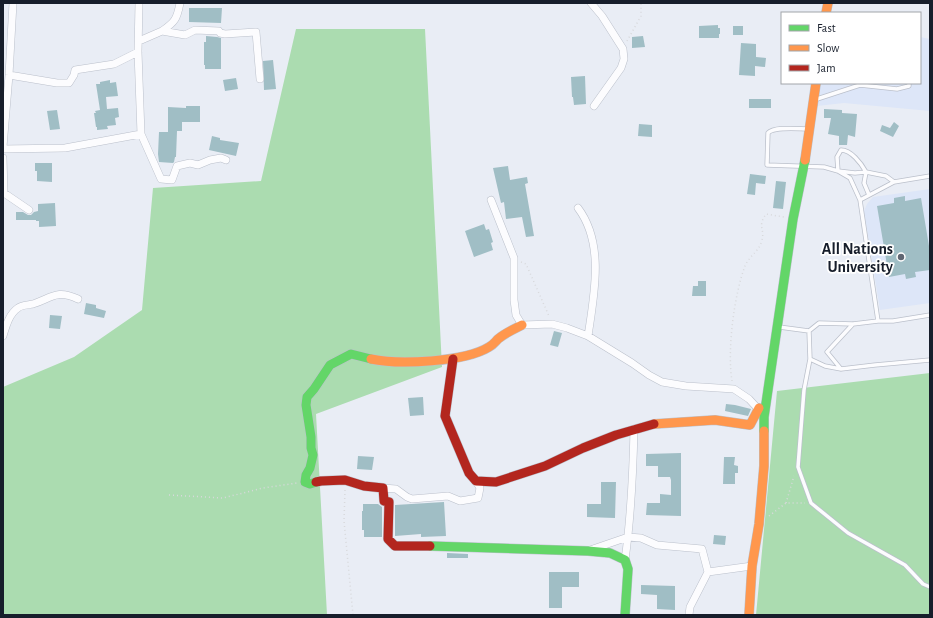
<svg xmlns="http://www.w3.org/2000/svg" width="933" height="618" viewBox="0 0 933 618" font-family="'Alegreya Sans',sans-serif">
	<rect width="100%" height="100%" fill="#e9edf5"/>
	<path fill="#dde6f8" d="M920 37 930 39V111L844 103 817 106 821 83H920Z
		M930 189V303L880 310 864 211 867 204 873 197Z"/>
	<path fill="#abdcb0" d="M296 29H425L442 367 316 414 327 615H3V387L74 357 142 310 153 188 261 181Z
		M930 373V615H756L777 391Z"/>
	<path fill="#a0bec5" d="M189 8H222L221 23 189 22Z
		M718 25V28H720V34H719V38H699V26Z
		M733 26H743V35H733Z
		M206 36 217 37 221 38V69H205V65H204V42H206Z
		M643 36 645 47 632 48V37Z
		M741 43 756 44V57L766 58 765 67 755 66V76L739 75Z
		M273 60 276 89 264 90 263 61Z
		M585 76 586 104 574 105 573 97H572L571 77Z
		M236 78 238 89 225 91 223 80Z
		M110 80V83L116 82 118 96 106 97 107 109 118 108 119 117 115 118 116 125 107 126 108 129 97 130V127H96L94 113H96L95 111 100 110 96 84H100V82Z
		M749 99H771V108H749Z
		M186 106H200V122H182V131H177L176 157H175L174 162 173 163 159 162 158 154 159 132H168V107L186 108Z
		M824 109 842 110V113L857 114 855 137 848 135 847 145H839V136L828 134 831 118H824Z
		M57 110 60 129 50 130 47 111Z
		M894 122 899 126 893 137 880 131 882 125 890 128Z
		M639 124 652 125V137L638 136Z
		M212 136 220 138V140L239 143 236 156 209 150Z
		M35 163H52V182L37 181V171H35Z
		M508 166 510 180 527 177 528 183 525 184 534 236 526 237 522 217 506 219 504 202 501 203 493 168Z
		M750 174 766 176 765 184 756 183 755 195 747 194Z
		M776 181 786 182 783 209 773 208Z
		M905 196V201L921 198 930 252V270L915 272 916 277 906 279 905 274 889 277 877 206 894 203V198Z
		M55 203 56 226 39 227V221H36V220H16V212H23L28 215H31L34 212 38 211V204Z
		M484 224 486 230 489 229 493 242 491 243 493 250 474 257 465 231Z
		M698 281H706V296H692L693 286H698Z
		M86 303 96 305V308L106 311 104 318 84 314Z
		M50 315 62 316 60 329 49 328Z
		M554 331 562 333 558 347 550 345Z
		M423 397 424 415 410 416 408 398Z
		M726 404 735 405 751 409 748 416 725 411Z
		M681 453V516L646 515 647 503H660V494L671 495V480L670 477H658V466H646V454Z
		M358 456 374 457 372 470 357 469Z
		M724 457H735L734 465 738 466V473H735V484H723Z
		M601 482H616L615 518 587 517V504H601Z
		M444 502 446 536 421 537V534L395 536V505Z
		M363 504H378L382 507V537H364V530H362V511H363Z
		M714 535 726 536 725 545 713 544Z
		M447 553 468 554V558H447Z
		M549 572H579V587H562V608H549Z
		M641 585 675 586V610L657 609V595L641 594Z"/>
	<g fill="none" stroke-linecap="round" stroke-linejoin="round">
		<defs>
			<path id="lane" d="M817 99 860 85 897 89 909 86V83
				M869 195 864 183 866 172 855 173 838 171 837 157 841 150C851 150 861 163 866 172L886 176 894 182
				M860 200 894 182 930 176
				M878 321H893L930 315
				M779 327 809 331 819 323 853 324 878 321 860 200 850 178 838 171 824 167 767 165 768 133C774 126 799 129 809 129
				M809 331 810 359 804 390 798 467 811 503 848 533 905 565 923 584 930 587
				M810 359 825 366 841 369 875 365 930 360
				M841 369 827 352 853 324"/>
			<path id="street" d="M139 3 138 52 141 134 161 179 172 180 177 166 190 163 198 165 210 160 221 158 226 160
				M591 3 602 16 623 49 624 59 621 68 594 106
				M162 31C175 22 177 19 180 3
				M139 41 162 31 185 35 195 30 219 31 220 33 225 34 256 32 260 79
				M9 75 57 83H69L74 75 75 70 114 64 138 52
				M3 147 9 75 13 3
				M3 149 65 148 141 134
				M3 158 4 193 29 210
				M491 200 514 258V300L516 315 522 325 552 324 567 328 588 336 632 363 649 375 662 382 686 386 734 389 749 399 761 412
				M578 208C605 244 594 295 588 336
				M3 336C6 326 9 314 18 308 21 305 28 305 33 304 52 298 56 289 78 299
				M383 488 396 489 407 497 412 499 448 496 460 501 478 498 480 488 476 481
				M590 550 628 537 641 538 657 545 702 549 708 572
				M625 560C631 517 633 473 634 429
				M689 615 690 607 708 572 752 566"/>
			<path id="fast" d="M764 431V417L793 219 805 160
				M316 482 310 484 305 482 306 475 310 468 313 455 311 448V437L306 405 307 397 314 389 330 365 351 354 371 359
				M430 546 588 551 610 553 625 560 628 569 625 615"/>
			<path id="slow" d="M826 13 828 3
				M805 160 816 83
				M371 359C399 365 465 362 489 347 493 345 495 342 498 339 505 333 514 329 522 325
				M654 424 715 420 750 425 759 408
				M749 615 752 566 759 524 764 466V431"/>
			<path id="jam" d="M453 359 445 416 469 473 476 481 496 482 545 466 583 448 616 435 654 424
				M316 482 321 481 345 480 364 486 383 488 384 501 389 502 388 539 395 546H430"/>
		</defs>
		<use href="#lane" stroke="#bbc0cb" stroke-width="5"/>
		<use href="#street" stroke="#bbc0cb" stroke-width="8"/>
		<use href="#fast" stroke="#bbc0cb" stroke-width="10"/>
		<use href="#slow" stroke="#bbc0cb" stroke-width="10"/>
		<use href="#jam" stroke="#bbc0cb" stroke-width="10"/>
		<path stroke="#d8d9dc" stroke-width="1.5" stroke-dasharray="1 3" stroke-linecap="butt" d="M627 41 641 16V3
			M521 262 526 264 549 316
			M732 381C727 351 734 295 745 266 749 256 759 252 762 240 765 228 757 227 766 214L784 217
			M345 490 344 521 353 615
			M169 495 223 498 263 488 297 483
			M786 503 794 476
			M769 516 786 503H805"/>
		<use href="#lane" stroke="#fcfcfe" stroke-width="3.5"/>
		<use href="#street" stroke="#fcfcfe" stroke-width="7"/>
		<use href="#fast" stroke="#63d668" stroke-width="9"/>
		<use href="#slow" stroke="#ff974d" stroke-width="9"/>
		<use href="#jam" stroke="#b3261e" stroke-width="9"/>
	</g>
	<circle fill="#606672" stroke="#fff" stroke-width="1.5" cx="901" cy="257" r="4"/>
	<g text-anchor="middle" stroke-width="3.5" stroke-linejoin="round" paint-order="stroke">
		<g font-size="16" font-weight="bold" fill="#171e2b" stroke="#fff" text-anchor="end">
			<text x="893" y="254">All Nations<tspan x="893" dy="18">University</tspan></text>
		</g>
	</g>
	<rect width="933" height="618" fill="none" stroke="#171e2b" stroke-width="8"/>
	<rect x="781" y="12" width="140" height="72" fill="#ffffff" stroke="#a2a5aa"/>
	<rect x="789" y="25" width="20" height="6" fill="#63d668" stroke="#a2a5aa"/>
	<text x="817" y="32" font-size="12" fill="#171e2b">Fast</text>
	<rect x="789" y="45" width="20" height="6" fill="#ff974d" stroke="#a2a5aa"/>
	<text x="817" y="52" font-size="12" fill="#171e2b">Slow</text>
	<rect x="789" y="65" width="20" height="6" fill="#b3261e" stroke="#a2a5aa"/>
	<text x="817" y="72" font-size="12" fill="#171e2b">Jam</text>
</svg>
